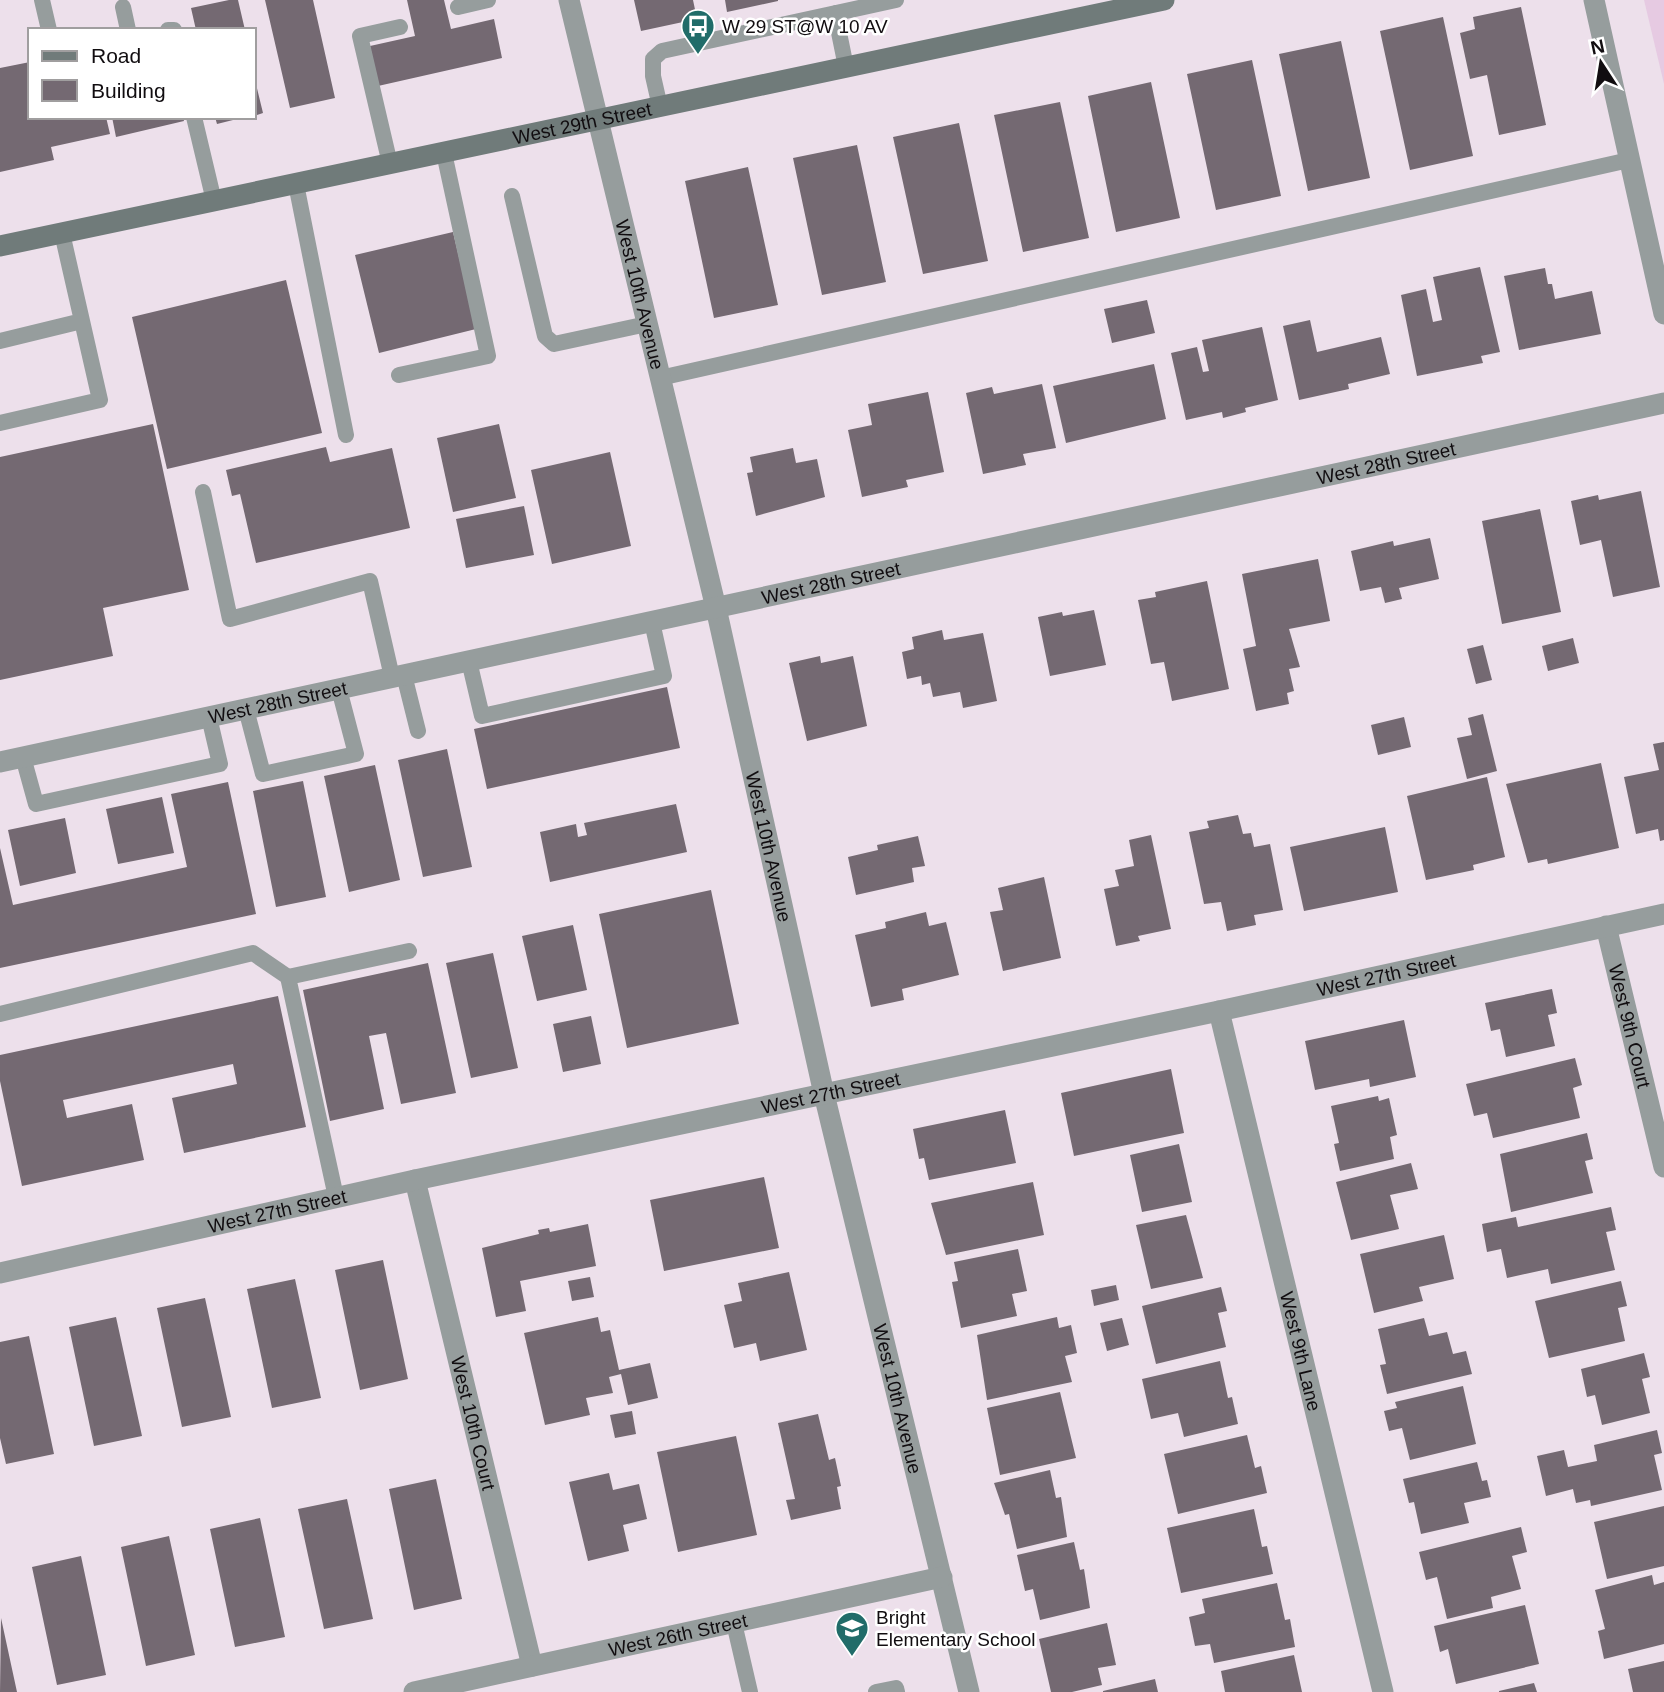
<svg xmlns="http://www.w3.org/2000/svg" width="1664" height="1692" viewBox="0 0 1664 1692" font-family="Arial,sans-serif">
	<rect width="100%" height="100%" fill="#ede0eb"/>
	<path fill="#e6cae2" d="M1644 0H1664V84Z"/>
	<path fill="#746972" d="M229 0H238L245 30H196L191 8Z
		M265 0H313L335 98 290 108Z
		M407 0H444L451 29 494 19 502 58 378 86 370 46 415 36Z
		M634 0H693L697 19 641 31Z
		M725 0H778V1L727 12Z
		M1521 7 1546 125 1499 135 1487 75 1470 79 1460 33 1475 29 1473 17Z
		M1443 17 1473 156 1410 170 1380 31Z
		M1341 41 1370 178 1308 191 1279 54Z
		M1252 60 1281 196 1216 210 1187 74Z
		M30 62V117H106L110 134 51 147 54 160 0 172V68Z
		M254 76 263 113 254 116Z
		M1151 82 1180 218 1116 232 1088 96Z
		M1060 102 1089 238 1023 252 994 115Z
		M112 117H183L184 121 116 137Z
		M215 117H241V118L217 124Z
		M959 123 988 261 923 274 893 137Z
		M857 145 886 282 822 295 793 158Z
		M748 167 778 305 714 318 685 181Z
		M453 232 476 329 379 353 355 255Z
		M1480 267 1500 352 1481 356 1483 363 1417 376 1401 295 1426 289 1433 322 1442 320 1433 277Z
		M1545 268 1548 284H1552L1555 299 1592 291 1601 334 1519 350 1504 276Z
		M286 280 322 433 167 469 132 317Z
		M1147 300 1155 333 1112 343 1104 309Z
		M1310 320 1317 352 1381 337 1390 374 1348 384 1349 389 1299 400 1283 326Z
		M1262 327 1278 400 1245 408 1246 412 1223 418 1222 412 1186 420 1171 353 1197 347 1203 372 1209 371 1202 340Z
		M1154 364 1166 419 1066 443 1053 386Z
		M1042 384 1056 448 1023 454 1026 465 983 474 966 393 992 387 994 394Z
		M928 392 944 472 906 480 908 487 862 497 848 430 872 425 868 404Z
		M153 424 189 590 103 608 113 656 0 680V457Z
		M499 424 516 498 453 512 437 438Z
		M326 447 330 462 392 448 410 528 256 563 240 494 232 496 226 470Z
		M793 448 796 463 817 459 825 497 756 516 747 473 753 472 750 457Z
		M610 452 631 546 552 564 531 470Z
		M1641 491 1660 587 1613 597 1601 540 1580 545 1571 501 1598 495 1599 500Z
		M524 506 534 555 466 568 456 519Z
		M1540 509 1561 612 1502 624 1482 521Z
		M1430 538 1439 579 1399 588 1402 599 1385 603 1381 587 1360 591 1351 551 1393 541 1394 546Z
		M1318 559 1330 621 1289 629 1300 667 1289 669 1294 691 1287 693 1289 704 1256 711 1243 649 1256 646 1242 574Z
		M1207 581 1229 689 1172 701 1164 662 1151 664 1138 600 1156 597 1155 592Z
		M1094 610 1106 665 1050 676 1038 617 1062 612 1063 616Z
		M942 630 944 640 983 633 997 701 963 708 960 692 933 697 930 683 922 685 921 676 907 679 902 652 914 649 912 637Z
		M1573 638 1579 663 1548 671 1542 646Z
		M1483 645 1492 680 1476 684 1467 649Z
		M820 656 821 663 853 656 867 726 807 741 789 663Z
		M667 687 680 748 487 789 474 729Z
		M1483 714 1497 771 1467 779 1457 738 1472 735 1468 718Z
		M1404 717 1411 747 1378 755 1371 725Z
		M1664 742V840L1660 841 1658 829 1636 834 1624 777 1659 770 1653 744Z
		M447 749 472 867 423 877 398 760Z
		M1601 763 1619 848 1548 864 1547 859 1528 863 1506 784Z
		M375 765 400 880 349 892 324 776Z
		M1487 777 1505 857 1473 865 1474 870 1426 880 1407 796Z
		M303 781 326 897 276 907 253 791Z
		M228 782 256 914 0 968V848L13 905 187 867 171 794Z
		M162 797 174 853 118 864 106 809Z
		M676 804 687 852 550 882 540 832 576 824 578 837 587 835 584 823Z
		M1238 815 1243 834 1251 833 1254 847 1270 844 1283 910 1254 915 1256 925 1227 931 1221 902 1204 904 1189 832 1209 828 1207 821Z
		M65 818 76 873 20 886 8 830Z
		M1385 827 1398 892 1304 911 1290 847Z
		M1151 835 1171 929 1138 936 1140 941 1116 946 1104 889 1119 886 1115 870 1134 866 1129 840Z
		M918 836 925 866 912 868 914 882 856 895 848 857 878 850 877 845Z
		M1044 877 1061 958 1003 971 990 912 1003 910 998 888Z
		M711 890 739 1024 627 1048 599 914Z
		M926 912 929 926 946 922 959 975 902 989 904 1000 871 1007 855 935 886 928 885 922Z
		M573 925 587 990 537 1001 522 936Z
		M493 953 518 1068 471 1078 446 963Z
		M428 963 456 1093 401 1104 386 1033 369 1036 384 1109 330 1121 303 990Z
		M1552 989 1557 1013 1548 1015 1555 1046 1506 1057 1500 1029 1491 1031 1485 1003Z
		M278 996 306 1127 184 1153 172 1098 237 1084 233 1064 63 1100 67 1118 132 1104 144 1160 22 1186 0 1081V1055Z
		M591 1016 601 1064 563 1072 553 1024Z
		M1404 1020 1416 1077 1370 1087 1369 1079 1315 1090 1305 1041Z
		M1575 1058 1582 1085 1573 1088 1580 1118 1493 1138 1487 1113 1474 1116 1466 1084Z
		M1171 1069 1184 1133 1074 1156 1061 1093Z
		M1378 1096 1379 1101 1389 1098 1397 1135 1390 1137 1394 1159 1340 1171 1334 1144 1339 1143 1331 1106Z
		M1005 1110 1016 1163 929 1180 924 1158 919 1159 913 1129Z
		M1587 1133 1593 1159 1585 1161 1593 1193 1511 1212 1500 1154Z
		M1179 1144 1192 1202 1142 1212 1130 1155Z
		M1411 1163 1418 1189 1390 1195 1399 1229 1351 1240 1336 1182Z
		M764 1177 779 1248 664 1271 650 1200Z
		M1033 1182 1044 1235 946 1255 931 1203Z
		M1611 1207 1616 1230 1606 1232 1615 1270 1551 1284 1548 1269 1507 1278 1501 1249 1487 1252 1482 1224 1516 1217 1518 1227Z
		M1186 1215 1203 1278 1151 1289 1136 1225Z
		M588 1224 596 1266 520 1281 526 1311 496 1317 482 1248 539 1234 538 1230 549 1228 550 1232Z
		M1444 1235 1454 1279 1419 1287 1423 1301 1374 1313 1360 1254Z
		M1018 1249 1027 1291 1012 1294 1017 1316 961 1328 952 1282 958 1281 954 1262Z
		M383 1260 408 1379 360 1390 335 1270Z
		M789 1272 807 1350 760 1361 756 1343 734 1348 724 1305 742 1301 738 1283Z
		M590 1277 594 1297 572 1301 568 1281Z
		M295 1279 321 1398 272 1408 247 1289Z
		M1621 1281 1627 1306 1618 1308 1625 1341 1549 1358 1535 1301Z
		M1116 1285 1119 1300 1094 1306 1091 1290Z
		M1221 1287 1227 1311 1218 1313 1226 1347 1156 1364 1142 1306Z
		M205 1298 231 1417 182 1427 157 1308Z
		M116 1317 142 1436 94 1446 69 1327Z
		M598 1317 601 1332 610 1330 619 1370 650 1363 658 1398 628 1405 621 1374 609 1377 613 1393 586 1398 590 1415 545 1425 524 1333Z
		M1057 1317 1059 1328 1071 1325 1077 1353 1065 1356 1072 1382 987 1400 977 1335Z
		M1122 1318 1129 1345 1107 1351 1100 1323Z
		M1424 1318 1429 1336 1447 1332 1453 1354 1466 1351 1472 1374 1387 1394 1380 1365 1386 1364 1378 1329Z
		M29 1336 54 1454 6 1464 0 1438V1342Z
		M1644 1353 1650 1377 1642 1379 1650 1413 1602 1425 1595 1395 1587 1397 1581 1369Z
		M1220 1361 1228 1398 1232 1397 1238 1424 1184 1437 1178 1413 1151 1419 1142 1379Z
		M1463 1386 1476 1444 1410 1460 1402 1428 1389 1431 1384 1411 1397 1408 1395 1402Z
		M1060 1392 1076 1458 1000 1475 987 1408Z
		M632 1411 636 1434 615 1438 610 1415Z
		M818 1414 829 1460 835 1458 841 1486 837 1487 841 1509 791 1520 786 1500 795 1499 778 1423Z
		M1657 1430 1662 1453 1654 1455 1662 1490 1591 1506 1590 1500 1576 1503 1573 1489 1546 1496 1537 1456 1564 1450 1568 1467 1597 1461 1594 1445Z
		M1247 1435 1255 1468 1261 1466 1267 1493 1178 1514 1164 1454Z
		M736 1436 757 1535 678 1552 657 1452Z
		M1477 1462 1482 1481 1487 1480 1491 1497 1464 1503 1469 1523 1421 1534 1414 1502 1409 1503 1403 1479Z
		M1050 1470 1056 1498 1061 1497 1067 1537 1017 1549 1009 1514 1005 1515 994 1483Z
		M609 1473 613 1490 639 1484 647 1519 623 1525 629 1551 588 1561 569 1482Z
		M436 1479 462 1599 414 1610 389 1489Z
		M347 1499 373 1619 324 1629 298 1509Z
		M1664 1506V1566L1607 1579 1594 1522Z
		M1254 1509 1262 1547 1267 1546 1273 1574 1181 1593 1167 1528Z
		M260 1518 285 1637 235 1647 210 1529Z
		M1521 1527 1527 1552 1512 1556 1521 1589 1491 1597 1493 1608 1447 1619 1437 1577 1426 1580 1419 1552Z
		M169 1536 195 1655 146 1666 121 1547Z
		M1074 1542 1080 1570 1084 1569 1090 1608 1040 1620 1033 1589 1025 1591 1017 1555Z
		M81 1556 106 1675 57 1685 32 1567Z
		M1652 1575 1654 1585 1664 1582V1644L1604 1659 1598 1631 1605 1629 1595 1590Z
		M1277 1583 1285 1620 1290 1619 1295 1647 1214 1663 1210 1644 1195 1646 1189 1617 1205 1613 1202 1599Z
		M1525 1605 1539 1664 1456 1684 1448 1649 1440 1652 1434 1626Z
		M1 1618 17 1692H0Z
		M1107 1623 1116 1665 1098 1668 1102 1685 1072 1692H1051L1039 1639Z
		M1294 1655 1302 1692H1225L1221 1671Z
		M1664 1661V1692H1633L1628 1669Z
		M1155 1679 1158 1692H1103V1691Z
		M1534 1683 1537 1692H1499V1691Z"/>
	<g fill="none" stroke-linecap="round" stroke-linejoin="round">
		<path stroke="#969d9d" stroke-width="16" d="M42 0 49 30
			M123 7 128 30
			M458 7 488 0
			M835 13 846 67
			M168 30H174
			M660 107 653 76V59L662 51 896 0
			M194 117 214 201
			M390 164 360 36 400 27
			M296 184 346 435
			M512 196 545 336 554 344 647 324
			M0 341 82 321
			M399 375 488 356 444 153
			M660 378 1629 160
			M0 423 100 400 62 233
			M203 492 230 619 370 581 392 677
			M469 661 482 716 664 676 652 622
			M404 675 418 731
			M246 709 263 774 356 754 339 689
			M23 757 36 804 220 764 209 717
			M288 977 336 1197
			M0 1014 253 953 288 977 409 951
			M734 1623 750 1692
			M876 1692 896 1688 897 1692"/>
		<g stroke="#969d9d" stroke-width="21">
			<path id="s1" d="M569 0 716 608 824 1094 969 1692"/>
			<path d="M1594 0 1664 314"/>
			<path id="s2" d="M0 762 1664 403"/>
			<path id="s3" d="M1606 926 1664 1167"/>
			<path id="s4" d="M1219 1011 1383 1692"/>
			<path id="s5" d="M415 1180 532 1666"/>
			<path id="s6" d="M0 1273 415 1180 1219 1011 1664 914"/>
			<path id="s7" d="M414 1692 942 1577"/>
		</g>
		<path stroke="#707b7a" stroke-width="21" id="s8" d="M0 246 1164 0"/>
	</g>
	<defs>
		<symbol id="bus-pin" viewBox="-11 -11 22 30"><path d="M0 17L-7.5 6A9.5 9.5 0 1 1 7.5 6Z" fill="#216c69" stroke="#fff"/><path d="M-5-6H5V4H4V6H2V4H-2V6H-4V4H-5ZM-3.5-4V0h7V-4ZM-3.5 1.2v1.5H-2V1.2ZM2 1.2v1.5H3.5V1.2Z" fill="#fff"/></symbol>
		<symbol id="school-pin" viewBox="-11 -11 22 30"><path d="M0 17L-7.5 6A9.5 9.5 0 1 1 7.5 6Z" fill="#216c69" stroke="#fff"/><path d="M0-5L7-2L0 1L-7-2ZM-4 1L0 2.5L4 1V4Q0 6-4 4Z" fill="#fff"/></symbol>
	</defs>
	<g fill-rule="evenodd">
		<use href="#bus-pin" x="679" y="7" width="38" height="52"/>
		<use href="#school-pin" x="833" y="1609" width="38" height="52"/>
	</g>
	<g text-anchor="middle" stroke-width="5" stroke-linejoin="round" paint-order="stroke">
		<g font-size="19" fill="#110d10" stroke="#fff" text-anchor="start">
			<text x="722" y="33">W 29 ST@W 10 AV</text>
			<text x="876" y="1624">Bright<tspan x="876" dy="22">Elementary School</tspan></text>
		</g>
		<g font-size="19" fill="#110d10" stroke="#fff">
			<text dy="7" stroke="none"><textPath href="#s8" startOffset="595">West 29th Street</textPath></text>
			<text dy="7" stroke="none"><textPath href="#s1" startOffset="303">West 10th Avenue</textPath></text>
			<text dy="7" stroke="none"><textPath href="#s2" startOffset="1418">West 28th Street</textPath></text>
			<text dy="7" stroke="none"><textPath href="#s2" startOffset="850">West 28th Street</textPath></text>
			<text dy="7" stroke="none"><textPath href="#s2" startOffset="284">West 28th Street</textPath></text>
			<text dy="7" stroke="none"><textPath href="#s1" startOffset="870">West 10th Avenue</textPath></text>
			<text dy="7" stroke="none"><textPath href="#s6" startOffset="1418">West 27th Street</textPath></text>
			<text dy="7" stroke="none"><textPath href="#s3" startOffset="103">West 9th Court</textPath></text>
			<text dy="7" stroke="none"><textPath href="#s6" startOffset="850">West 27th Street</textPath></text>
			<text dy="7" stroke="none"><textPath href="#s6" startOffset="284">West 27th Street</textPath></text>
			<text dy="7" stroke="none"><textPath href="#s4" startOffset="350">West 9th Lane</textPath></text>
			<text dy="7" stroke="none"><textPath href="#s1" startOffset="1437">West 10th Avenue</textPath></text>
			<text dy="7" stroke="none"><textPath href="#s5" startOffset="250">West 10th Court</textPath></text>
			<text dy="7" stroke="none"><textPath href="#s7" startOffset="270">West 26th Street</textPath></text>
		</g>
	</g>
	<rect x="28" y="28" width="228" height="91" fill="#ffffff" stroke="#a09e9f" stroke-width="2"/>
	<rect x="42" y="51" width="35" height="10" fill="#707b7a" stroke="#a09e9f" stroke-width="2"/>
	<text x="91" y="63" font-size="21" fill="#110d10">Road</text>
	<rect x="42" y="80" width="35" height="21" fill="#746972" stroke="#a09e9f" stroke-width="2"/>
	<text x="91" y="98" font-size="21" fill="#110d10">Building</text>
	<g transform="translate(1601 63) rotate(348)" stroke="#ffffff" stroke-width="5" paint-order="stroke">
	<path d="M0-5L12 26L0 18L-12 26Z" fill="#110d10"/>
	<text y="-10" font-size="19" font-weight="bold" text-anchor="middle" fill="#110d10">N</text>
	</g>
</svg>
